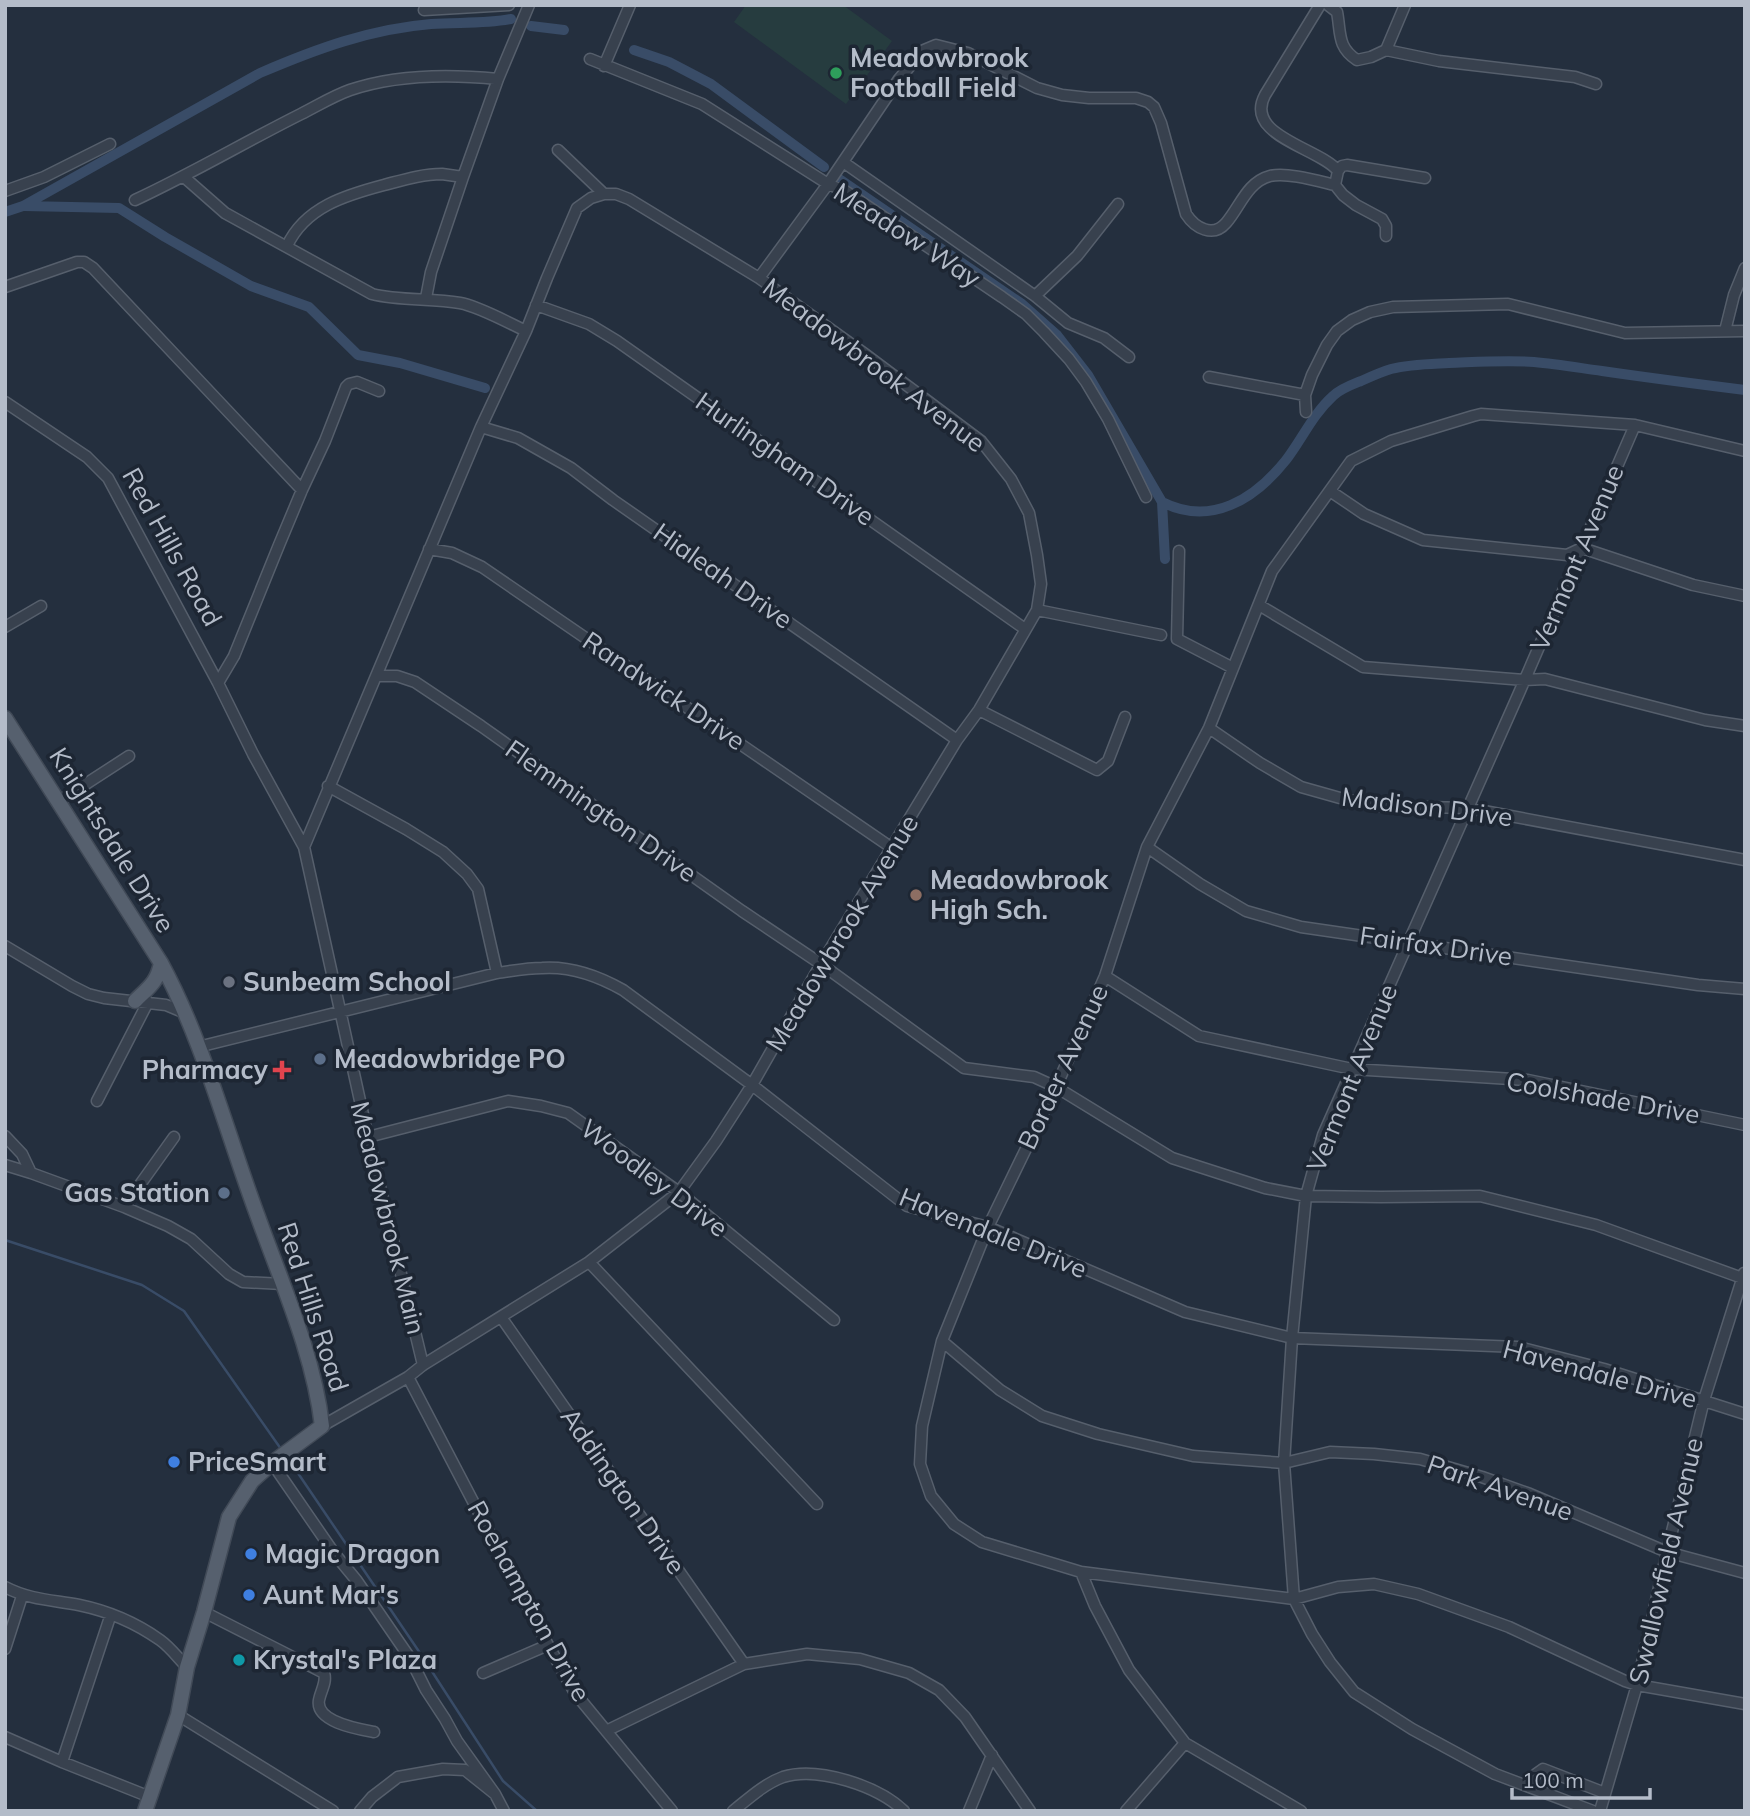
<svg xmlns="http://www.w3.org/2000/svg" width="1750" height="1816" viewBox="0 0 1750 1816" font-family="Mulish,sans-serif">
	<rect width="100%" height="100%" fill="#242f3e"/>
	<path fill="#263c3f" d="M746 5H843L892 41 846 104 734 22Z"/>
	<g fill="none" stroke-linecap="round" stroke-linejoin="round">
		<path stroke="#394c67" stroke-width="2.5" d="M5 1240 142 1285 184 1311 281 1449
			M287 1457 420 1653 503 1781 537 1811"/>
		<path stroke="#394c67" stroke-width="10" d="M531 26 564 30
			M634 50 669 62 711 84 824 167
			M839 179 1022 304 1057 335 1088 375 1162 502 1165 559
			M24 206 119 208 165 237 251 286 309 307 358 355 400 363 485 388
			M5 212 23 206 260 73C316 49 370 29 431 24 458 22 485 24 511 19
			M1162 502C1211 527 1255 499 1286 460 1302 439 1313 414 1333 396 1340 389 1351 385 1361 381 1370 377 1381 372 1391 369 1410 364 1429 364 1449 363 1477 362 1505 360 1534 362 1557 364 1580 368 1602 371 1650 378 1697 384 1745 390"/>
		<defs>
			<path id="minor" d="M1320 5 1265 95C1243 136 1320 148 1338 171
				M1328 5 1337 12C1341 33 1337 47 1357 60L1371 57 1386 50
				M424 10 509 5
				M1386 50 1439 61 1575 77 1596 84
				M1386 50 1405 5
				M590 59 702 104 828 184 845 191 1002 297 1026 314 1044 332 1069 359 1086 382 1108 419 1146 497
				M604 66 630 5
				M558 150 604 194
				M843 162 1035 296 1068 323 1104 338 1129 357
				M1338 171 1342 166 1347 165 1425 178
				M184 177 225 213 372 294C399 301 432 298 460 303 478 306 509 323 526 331
				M1335 185 1343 195 1356 205 1382 219 1386 226V236
				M5 191 44 177 110 144
				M135 200C191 174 245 142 301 114 317 106 333 96 350 90 397 74 449 74 498 79
				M287 246C305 207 346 195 384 185 403 180 422 174 442 174 449 175 456 176 463 177
				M759 278 828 184 899 79 924 50 936 45 968 53 1037 88 1062 95 1089 98H1136L1148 102 1154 107 1161 123 1186 214C1195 228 1213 238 1226 223 1240 207 1247 182 1270 176 1287 172 1318 181 1335 185L1338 171
				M5 287 77 262H84L93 268 302 490
				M1035 296 1077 256 1118 204
				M426 298 431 272 463 177 498 79 529 5
				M536 305 589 324 617 341 1025 629
				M1725 331 1734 295 1745 268
				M1209 377 1305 395
				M5 402 87 457 108 478 218 683 253 754 304 847 368 1137 423 1365
				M1306 412 1305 395 1312 375 1327 345 1337 331 1352 320 1370 312 1393 307 1508 304 1625 333 1745 331
				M481 427 518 438 571 468 613 500 957 740
				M1330 491 1364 514 1423 540 1567 555 1582 548 1693 585 1745 596
				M429 549 452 553 482 567 892 848
				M1179 551 1177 639 1233 668
				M1259 605 1363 667 1524 680 1545 679 1705 720 1745 726
				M1037 610 1161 635
				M5 627 41 606
				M376 676H397L415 682 481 726 742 911 821 964 964 1068 1034 1077 1056 1087 1172 1158 1265 1188 1306 1196 1381 1197 1480 1196 1596 1225 1745 1279
				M218 683 234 656 279 545 302 490 325 441 346 387 349 384 357 382 379 391
				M979 710 1097 770 1108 761 1125 717
				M1209 728 1260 763 1301 787 1340 798 1380 806 1468 808 1745 860
				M328 786 406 829 443 852 467 874 478 889 497 973
				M58 802 129 756
				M304 847 481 427 526 331 547 278 577 208 591 198 604 194H616L629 199 759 278 865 354 981 441 1011 479 1029 513 1037 555 1041 584 1037 610 979 710 957 740 821 964 752 1085 716 1141 679 1192 589 1262 423 1365 408 1377 322 1426
				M1147 847 1200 884 1246 911 1301 927 1698 985 1745 989
				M5 946 72 986 88 994 104 998 166 1005 185 1013
				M1105 976 1199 1036 1352 1069 1528 1080 1745 1125
				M198 1047 497 973C512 971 527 968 542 968 570 966 600 977 623 990L752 1085 907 1206 988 1227 1185 1312 1292 1338 1518 1347 1604 1369 1745 1414
				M97 1101 148 1002
				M5 1136 22 1154 31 1173
				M368 1137 508 1101 541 1106 568 1113 679 1192 834 1320
				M5 1165 31 1173 124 1207 168 1226 191 1239 229 1274 243 1282 283 1284
				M124 1207 174 1137
				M589 1262 817 1504
				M501 1317 744 1664
				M942 1341 1000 1390 1042 1416 1098 1434 1193 1456 1284 1463 1330 1452 1374 1454 1420 1459 1482 1477 1530 1494 1667 1552 1745 1573
				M408 1377 548 1645 575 1693 672 1811
				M272 1463 334 1553 357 1581 410 1658 426 1690 445 1719 457 1741 495 1794
				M1081 1572 1294 1599 1338 1587 1374 1584 1418 1594 1509 1627 1625 1681 1637 1685 1745 1704
				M5 1587C30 1600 53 1600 79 1605 108 1611 136 1623 160 1640 170 1647 178 1658 187 1667
				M204 1612 324 1673C327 1682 321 1690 319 1700 315 1722 358 1729 374 1732
				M5 1649 22 1596
				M483 1673 548 1645
				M178 1715 333 1811
				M606 1731 744 1664 807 1654 860 1659 909 1673 939 1690 965 1717 1030 1811
				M5 1737 62 1762 150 1797
				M62 1762 111 1614
				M1529 1787 1536 1774 1543 1769 1605 1793
				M360 1811 372 1797 398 1777 443 1769 465 1770 495 1794 504 1811
				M733 1811C748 1799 764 1784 783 1777 818 1766 878 1786 904 1811
				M969 1811 992 1755
				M1126 1811 1185 1743
				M1301 1811 1185 1743 1129 1670 1095 1606 1081 1572 982 1542 954 1524 931 1496 920 1464 922 1426 942 1341 988 1227 1056 1087 1105 976 1147 847 1209 728 1272 571 1351 461 1391 441 1473 416 1481 414 1635 425 1745 451
				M1593 1811 1495 1774 1412 1729 1354 1692 1330 1662 1312 1634 1294 1599 1284 1463 1292 1338 1306 1196 1323 1135 1519 693 1635 425
				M1600 1811 1637 1685 1667 1552 1704 1400 1744 1273"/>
			<path id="major" d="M5 718 161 963C203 1040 227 1134 258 1217 282 1284 314 1355 322 1426L272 1463 252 1481 229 1517 204 1612 187 1667 178 1715 145 1811
				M135 1001C149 987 157 983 161 963"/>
		</defs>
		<use href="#minor" stroke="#565f6c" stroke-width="13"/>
		<use href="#major" stroke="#414a57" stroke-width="17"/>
		<use href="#minor" stroke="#38414e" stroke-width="10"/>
		<use href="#major" stroke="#56606e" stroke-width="14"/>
	</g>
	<circle fill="#2e9e5b" stroke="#1d2633" stroke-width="2.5" cx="836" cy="73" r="7"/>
	<circle fill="#8d6e63" stroke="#1d2633" stroke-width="2.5" cx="916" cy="895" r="7"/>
	<circle fill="#6b7280" stroke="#1d2633" stroke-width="2.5" cx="229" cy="982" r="7"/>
	<g fill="#5c6f8a" stroke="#1d2633" stroke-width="2.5">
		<circle cx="320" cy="1059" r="7"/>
		<circle cx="224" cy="1193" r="7"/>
	</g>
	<path fill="#e0444e" stroke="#1d2633" stroke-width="2.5" d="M278.5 1059.5h7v7h7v7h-7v7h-7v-7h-7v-7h7z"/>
	<g fill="#3f7fe0" stroke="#1d2633" stroke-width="2.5">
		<circle cx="174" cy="1462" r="7"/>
		<circle cx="251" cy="1554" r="7"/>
		<circle cx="249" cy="1595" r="7"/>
	</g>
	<circle fill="#0f9aa8" stroke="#1d2633" stroke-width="2.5" cx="239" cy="1660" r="7"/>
	<g text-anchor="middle" stroke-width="7" stroke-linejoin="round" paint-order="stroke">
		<g font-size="26" font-weight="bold" fill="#b4bcc9" stroke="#1d2633" text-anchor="start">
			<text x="850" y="67">Meadowbrook<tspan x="850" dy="30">Football Field</tspan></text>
			<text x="930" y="889">Meadowbrook<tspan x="930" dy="30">High Sch.</tspan></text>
			<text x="243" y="991">Sunbeam School</text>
			<text x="334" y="1068">Meadowbridge PO</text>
			<text x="268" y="1079" text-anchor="end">Pharmacy</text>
			<text x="210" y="1202" text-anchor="end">Gas Station</text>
			<text x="188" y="1471">PriceSmart</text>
			<text x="265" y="1563">Magic Dragon</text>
			<text x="263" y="1604">Aunt Mar's</text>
			<text x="253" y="1669">Krystal's Plaza</text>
		</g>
		<g font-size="26" fill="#b4bcc9" stroke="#1d2633">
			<text transform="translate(907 235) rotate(33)" y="9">Meadow Way</text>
			<text transform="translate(874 365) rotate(37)" y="9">Meadowbrook Avenue</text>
			<text transform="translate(785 459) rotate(35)" y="9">Hurlingham Drive</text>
			<text transform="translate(172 547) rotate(61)" y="9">Red Hills Road</text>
			<text transform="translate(1577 558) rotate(-67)" y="9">Vermont Avenue</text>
			<text transform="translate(723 576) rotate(35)" y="9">Hialeah Drive</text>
			<text transform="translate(664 691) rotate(34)" y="9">Randwick Drive</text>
			<text transform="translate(1427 807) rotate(7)" y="9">Madison Drive</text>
			<text transform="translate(601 811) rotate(35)" y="9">Flemmington Drive</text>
			<text transform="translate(112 840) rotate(58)" y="9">Knightsdale Drive</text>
			<text transform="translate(842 933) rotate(-59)" y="9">Meadowbrook Avenue</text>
			<text transform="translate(1436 946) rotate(8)" y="9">Fairfax Drive</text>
			<text transform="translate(1063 1067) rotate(-65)" y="9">Border Avenue</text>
			<text transform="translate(1352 1078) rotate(-68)" y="9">Vermont Avenue</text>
			<text transform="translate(1603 1098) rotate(10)" y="9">Coolshade Drive</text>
			<text transform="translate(654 1178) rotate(37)" y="9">Woodley Drive</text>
			<text transform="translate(388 1218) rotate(76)" y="9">Meadowbrook Main</text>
			<text transform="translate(993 1233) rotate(22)" y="9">Havendale Drive</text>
			<text transform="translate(313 1307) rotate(72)" y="9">Red Hills Road</text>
			<text transform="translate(1600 1374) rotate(15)" y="9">Havendale Drive</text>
			<text transform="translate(1500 1488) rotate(19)" y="9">Park Avenue</text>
			<text transform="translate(623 1491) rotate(55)" y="9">Addington Drive</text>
			<text transform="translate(1666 1561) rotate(-77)" y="9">Swallowfield Avenue</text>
			<text transform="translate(529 1601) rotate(61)" y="9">Roehampton Drive</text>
		</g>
	</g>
	<rect width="1750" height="1816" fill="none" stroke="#b4bcc9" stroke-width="14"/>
	<path d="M1512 1788v10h138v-10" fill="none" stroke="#b4bcc9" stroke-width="3.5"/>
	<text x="1522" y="1788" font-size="21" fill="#b4bcc9" stroke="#1d2633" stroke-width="5" paint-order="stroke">100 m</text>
</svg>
